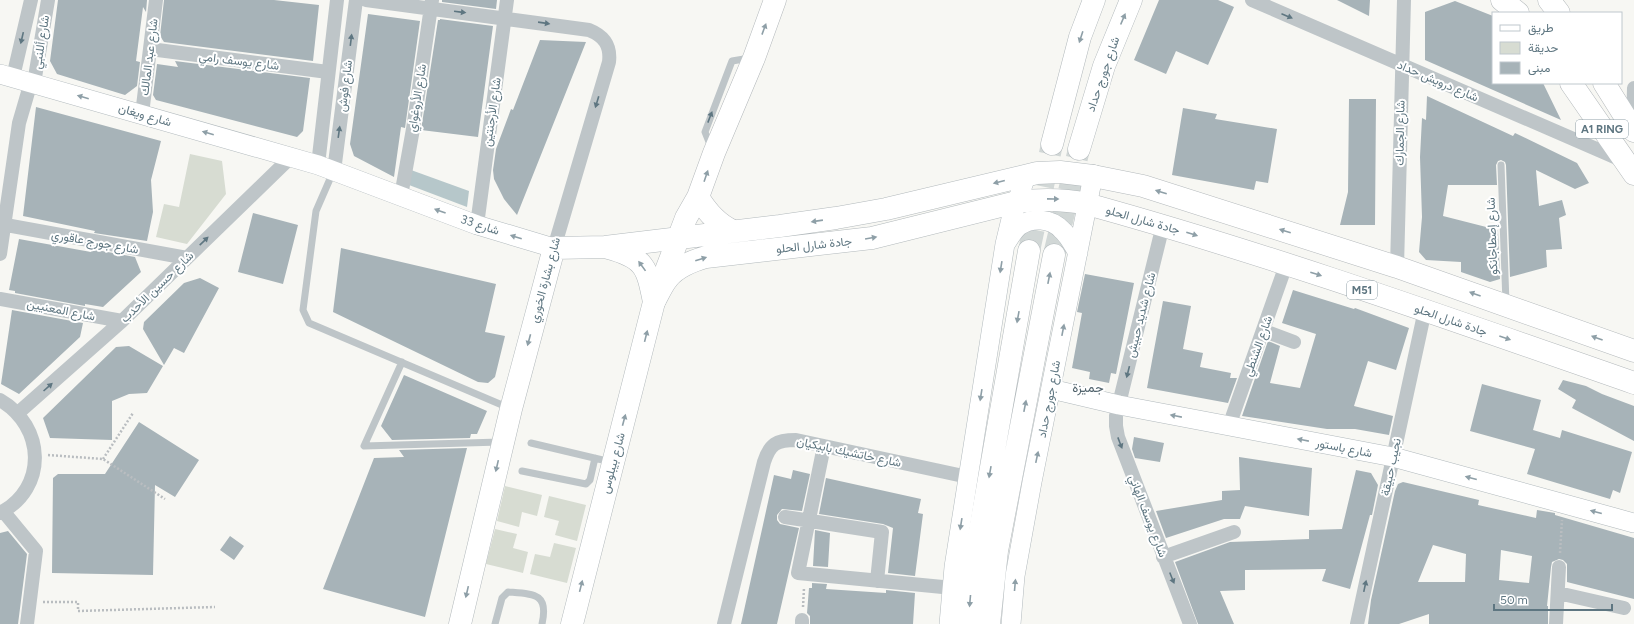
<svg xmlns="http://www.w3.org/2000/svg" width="1634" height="624" viewBox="0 0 1634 624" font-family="Figtree,Vazirmatn,sans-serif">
	<rect width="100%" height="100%" fill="#f7f7f3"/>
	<path fill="#d7dcd2" d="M190 154 222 161 226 194 187 244 156 237 164 204 179 207Z
		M505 486 542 495 537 516 522 512 519 527 497 521Z
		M549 496 586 505 577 541 555 535 559 521 544 517Z
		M495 529 517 534 513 548 528 552 523 573 486 564Z
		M554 543 576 548 567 583 530 574 535 554 550 557Z"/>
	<path fill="#b6c7ca" d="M411 170 469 191 467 207 409 185Z"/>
	<path fill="#a7b3b8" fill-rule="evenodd" d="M58 0H147L146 12 143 7 136 61 140 62 137 86 125 95 57 74 50 61Z
		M164 0H274L319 5 313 61 164 42 160 36Z
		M442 0H497L496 9 442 2Z
		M1159 0H1218L1234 7 1208 65 1176 51 1166 74 1134 60Z
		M1337 0H1370L1369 16Z
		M1455 1 1493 16V83H1543L1561 120 1425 60V12Z
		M368 14 420 21 405 128 401 127 394 177 354 156 350 144Z
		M440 19 493 26 478 137 421 130 438 20H440Z
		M540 40 586 42 517 215 504 199 494 179 493 170 496 149 511 109 513 110Z
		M175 61 310 78 303 131 297 137 156 100 153 95 157 64 178 67Z
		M1427 96 1513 136 1515 133 1577 163 1589 183 1575 189 1536 170 1539 206 1562 200 1566 215 1559 218 1562 249 1546 250 1547 267 1510 277 1506 165 1505 162 1501 160 1498 161 1496 165 1497 185H1448L1443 216 1498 230 1500 279 1490 282 1461 272V262L1426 260 1419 252 1422 217 1420 157 1422 118 1426 120Z
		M1349 99H1376L1375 225H1340L1348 192Z
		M36 107 161 141 151 180 153 212 147 241 94 233 95 231 23 216Z
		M1183 108 1217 114 1215 119 1277 129 1268 183 1256 181 1254 190 1172 175Z
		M253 213 298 225 283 284 238 272Z
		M19 239 91 252V249L135 257 141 272 103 307 85 304V306L15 293V291L9 290Z
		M341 248 496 284 485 332 505 336 495 377 488 383 478 382 333 312Z
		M1085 274 1134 283 1116 374 1111 373 1109 383 1089 379 1090 372 1072 368 1082 313 1077 312Z
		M200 278 219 288 184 353 174 348 164 365 143 329 144 322 184 283Z
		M1293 290 1354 309 1355 308 1409 328 1396 370 1368 361 1354 406 1393 416 1389 435 1355 429H1327L1242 416 1268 341 1280 346 1270 383 1300 388 1316 334 1282 323Z
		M1163 301 1191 306 1183 349 1203 353 1200 367 1231 373 1230 378H1237L1228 403 1147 388Z
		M12 310 83 323 80 337 19 394 1 384Z
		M129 346 163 366 147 393 129 394 112 401V440L50 438 43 418 116 347Z
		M404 375 487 411 477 434H471L470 438 392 440 381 426Z
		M1563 380 1586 386 1602 394 1634 406V441L1572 408 1576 400 1558 389Z
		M1482 384 1541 400 1533 430 1560 438 1562 430 1632 452 1620 493 1613 490 1610 499 1527 474 1535 449 1470 431Z
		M139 422 199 460 175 497 155 485 153 575 52 573 53 478 58 474H105Z
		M1134 437 1164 443 1160 462 1135 458 1132 449Z
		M467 448 425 617 323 589 374 458 404 457 399 450Z
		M1239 457 1312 468 1309 516 1245 506 1240 519H1224L1166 538 1156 511 1222 500V491L1240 490Z
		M793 470 810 474 802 511 782 509 777 515V520L780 524 799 528 777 624H741L774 475 791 479Z
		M1356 470 1371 473 1378 485 1372 515H1370L1350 589 1322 581 1326 569 1245 570V590L1220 591 1234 624H1198L1175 562 1230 542 1309 539V530L1342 529Z
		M826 478 921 499 918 513 923 514 915 576 888 573 893 528 883 524 819 514Z
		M1403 482 1479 500 1478 505 1536 518 1537 510 1555 513V515L1634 538V599L1567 582V564L1563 560 1559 559 1552 562 1551 567 1547 606H1548V624H1429V614L1399 624H1368L1371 600 1395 491 1398 484ZM1433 545 1466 554 1465 582H1418ZM1501 550 1532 556 1529 583 1499 580Z
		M815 530 830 533 828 567 813 566Z
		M8 531 27 554 18 624H0V533Z
		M230 536 244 546 234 560 220 550Z
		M812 583 827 584 826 589 886 593V590L915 593 913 624H810V616L807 613 809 588H812Z"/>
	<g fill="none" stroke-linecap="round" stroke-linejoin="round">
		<path stroke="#d1d7d6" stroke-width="22" stroke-dasharray="22 11" stroke-linecap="butt" d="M1029 251 1052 144
			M1054 255 1079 149"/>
		<defs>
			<path id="secondary" d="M0 74 318 165 477 225 554 248
				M1006 243C1010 237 1013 231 1019 226 1032 217 1051 218 1062 230 1069 236 1073 245 1078 253
				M1051 389 1119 405 1393 457 1634 523
				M949 624 954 567 1005 244 1011 219 1026 176
				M1011 624 1015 576 1032 482 1093 176"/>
			<path id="primary" d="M1052 144 1080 37 1094 0
				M1079 149 1104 66 1131 0
				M608 248C645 258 647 267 654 302
				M460 624 511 409 554 248 605 247 780 226 836 218 886 209 1037 173 1060 172 1093 176
				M572 624 654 302C658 295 662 285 668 278 677 267 692 261 706 257L872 238 1017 202C1041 199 1063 199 1087 204
				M968 624 973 570 1029 251
				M989 624 997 551 1054 255"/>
			<path id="highway" d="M1502 0 1518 13
				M1549 0 1559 13
				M1571 83 1634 174
				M1604 83 1634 131
				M1093 176 1143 186 1397 267 1634 351
				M698 197C707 212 717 224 733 231
				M1087 204C1272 255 1453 320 1634 383
				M654 302 686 218 698 197 714 153 754 58 775 0"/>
		</defs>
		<use href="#secondary" stroke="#b1b9bd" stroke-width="20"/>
		<use href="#primary" stroke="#b2b9bc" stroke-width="23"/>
		<use href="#highway" stroke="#b4b9bc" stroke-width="23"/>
		<path stroke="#b9bdc0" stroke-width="2.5" stroke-dasharray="2 2" stroke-linecap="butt" d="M48 455 103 459 165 499
			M103 459 133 413
			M1560 553 1562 520
			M43 602H78V611L215 607
			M803 607 804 588"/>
		<path stroke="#bec5c8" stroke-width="7" d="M711 147 705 132 732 61 750 58
			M1501 165 1506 303
			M333 172 316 211 303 310 309 323 509 408
			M402 362 364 446 500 442
			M531 443 611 462
			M522 471 586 484 590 480 595 458
			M495 624 502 598 508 592C534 594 549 593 542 624"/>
		<path stroke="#bec5c8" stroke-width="14" d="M366 0 589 30C604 36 611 45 609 62L554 248
			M1252 0 1624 161
			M150 49 328 72
			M13 77 31 0
			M34 83 48 0
			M142 114 156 0
			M1633 128 1634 88
			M318 165 337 0
			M334 171 356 0
			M401 196 413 129 432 0
			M0 224 187 258
			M477 225 507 0
			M1163 225 1116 416V426L1118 437 1190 624
			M0 254 19 123 31 82
			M1397 267 1404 0
			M0 299 122 321
			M1263 332 1270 333 1294 342
			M0 400C45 426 48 488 0 513
			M18 413 122 321 291 157
			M1229 426 1286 265
			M824 446 798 573 953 588
			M3 511 36 551 27 624
			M785 517 882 532 877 581
			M1163 557 1234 532
			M1558 593 1624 608
			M724 624 764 462C770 444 776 440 796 440L968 477
			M802 624V620
			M1357 624 1425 310
			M1556 624 1559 567"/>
		<use href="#secondary" stroke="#fff" stroke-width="19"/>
		<use href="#primary" stroke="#fff" stroke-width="22"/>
		<use href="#highway" stroke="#fff" stroke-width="22"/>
	</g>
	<defs><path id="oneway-solid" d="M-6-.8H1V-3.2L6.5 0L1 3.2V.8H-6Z"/></defs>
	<g fill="#5e7681">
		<use href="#oneway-solid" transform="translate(460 12) rotate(7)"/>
		<use href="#oneway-solid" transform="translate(1287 16) rotate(23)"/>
		<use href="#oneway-solid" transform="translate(544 23) rotate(8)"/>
		<use href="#oneway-solid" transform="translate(22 38) rotate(103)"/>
		<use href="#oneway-solid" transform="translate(351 40) rotate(-83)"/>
		<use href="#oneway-solid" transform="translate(597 102) rotate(107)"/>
		<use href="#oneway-solid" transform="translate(710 117) rotate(-69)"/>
		<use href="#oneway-solid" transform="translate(339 132) rotate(-82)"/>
		<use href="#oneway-solid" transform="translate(204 241) rotate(-44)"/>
		<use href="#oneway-solid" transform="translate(1128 372) rotate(104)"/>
		<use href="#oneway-solid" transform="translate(48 387) rotate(-42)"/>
		<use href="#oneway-solid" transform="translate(1120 443) rotate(69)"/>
		<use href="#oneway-solid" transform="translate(1172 578) rotate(68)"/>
		<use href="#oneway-solid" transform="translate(1365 586) rotate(-78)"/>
	</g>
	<g fill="#8e9fa7">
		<use href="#oneway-solid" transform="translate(1123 19) rotate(-67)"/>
		<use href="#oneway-solid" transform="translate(764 29) rotate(-70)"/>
		<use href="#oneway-solid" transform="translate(1081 37) rotate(108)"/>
		<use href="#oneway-solid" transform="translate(83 97) rotate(-164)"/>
		<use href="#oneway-solid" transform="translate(208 133) rotate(-164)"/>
		<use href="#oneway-solid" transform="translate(706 176) rotate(-71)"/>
		<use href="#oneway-solid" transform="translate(999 182) rotate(166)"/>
		<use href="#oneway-solid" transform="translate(1161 192) rotate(-163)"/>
		<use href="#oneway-solid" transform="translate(1053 199) rotate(1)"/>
		<use href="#oneway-solid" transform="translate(440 211) rotate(-160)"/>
		<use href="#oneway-solid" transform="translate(817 221) rotate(172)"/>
		<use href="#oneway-solid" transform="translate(1285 231) rotate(-163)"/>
		<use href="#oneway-solid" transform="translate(1192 234) rotate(18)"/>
		<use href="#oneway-solid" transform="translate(516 237) rotate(-163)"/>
		<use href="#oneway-solid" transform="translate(871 238) rotate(-10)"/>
		<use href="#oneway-solid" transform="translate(701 259) rotate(-17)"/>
		<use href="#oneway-solid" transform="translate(642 266) rotate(-126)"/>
		<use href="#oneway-solid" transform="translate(1001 267) rotate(99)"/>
		<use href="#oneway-solid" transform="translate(1316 274) rotate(18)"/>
		<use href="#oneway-solid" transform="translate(1049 278) rotate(-79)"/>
		<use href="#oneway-solid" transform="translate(1475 294) rotate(-160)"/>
		<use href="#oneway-solid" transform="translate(1018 317) rotate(100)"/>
		<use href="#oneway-solid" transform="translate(1063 330) rotate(-79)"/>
		<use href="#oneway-solid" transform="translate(646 336) rotate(-76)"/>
		<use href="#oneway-solid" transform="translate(1505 338) rotate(19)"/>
		<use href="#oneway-solid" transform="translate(1597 338) rotate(-160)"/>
		<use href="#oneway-solid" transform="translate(529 340) rotate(105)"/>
		<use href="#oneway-solid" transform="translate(981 395) rotate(99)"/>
		<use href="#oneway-solid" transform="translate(1025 406) rotate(-79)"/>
		<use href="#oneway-solid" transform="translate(1176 416) rotate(-169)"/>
		<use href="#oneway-solid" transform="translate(624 420) rotate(-75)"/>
		<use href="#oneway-solid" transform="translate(1303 440) rotate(-169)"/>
		<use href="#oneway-solid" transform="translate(1037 457) rotate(-78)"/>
		<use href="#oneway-solid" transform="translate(497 466) rotate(103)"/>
		<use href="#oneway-solid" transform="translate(990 472) rotate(100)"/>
		<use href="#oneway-solid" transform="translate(1471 478) rotate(-165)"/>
		<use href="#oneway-solid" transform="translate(1596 512) rotate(-165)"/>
		<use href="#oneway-solid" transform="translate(961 524) rotate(99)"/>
		<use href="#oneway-solid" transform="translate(1015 585) rotate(-85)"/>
		<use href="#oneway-solid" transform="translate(581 586) rotate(-76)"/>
		<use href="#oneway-solid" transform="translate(467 592) rotate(103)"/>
		<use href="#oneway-solid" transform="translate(970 601) rotate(95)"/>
	</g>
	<g text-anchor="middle" stroke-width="4" stroke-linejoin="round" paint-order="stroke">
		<g fill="#fff" stroke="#8e9fa7" stroke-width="1">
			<rect x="1576" y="120" width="52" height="18" rx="3"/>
			<rect x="1347" y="281" width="30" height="18" rx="3"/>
		</g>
		<g font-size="11" font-weight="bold" fill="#5e7681">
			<text x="1602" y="133">A1 RING</text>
			<text x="1362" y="294">M51</text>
		</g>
		<g font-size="12" fill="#5e7681" stroke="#fff">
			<text transform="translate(41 42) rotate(-81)" y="4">شارع أللنبي</text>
			<text transform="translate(149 57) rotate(-83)" y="4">شارع عبد المالك</text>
			<text transform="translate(239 61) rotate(7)" y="4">شارع يوسف رامي</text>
			<text transform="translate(1103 74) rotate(-71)" y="4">شارع جورج حداد</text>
			<text transform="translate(1438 81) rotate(23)" y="4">شارع درويش حداد</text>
			<text transform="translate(345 86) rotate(-83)" y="4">شارع فوش</text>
			<text transform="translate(417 98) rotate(-81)" y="4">شارع الأروغواي</text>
			<text transform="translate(492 112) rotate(-82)" y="4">شارع الأرجنتين</text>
			<text transform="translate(145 115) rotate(16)" y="4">شارع ويغان</text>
			<text transform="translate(1400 133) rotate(-89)" y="4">شارع الجمارك</text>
			<text transform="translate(1143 220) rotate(16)" y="4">جادة شارل الحلو</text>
			<text transform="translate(480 225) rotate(18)" y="4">شارع 33</text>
			<text transform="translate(1492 236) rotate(-92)" y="4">شارع إصطاجانكو</text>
			<text transform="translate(95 242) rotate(10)" y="4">شارع جورج عاقوري</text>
			<text transform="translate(814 245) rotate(-6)" y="4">جادة شارل الحلو</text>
			<text transform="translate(545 280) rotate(-75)" y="4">شارع بشارة الخوري</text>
			<text transform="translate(157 287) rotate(-44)" y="4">شارع حسين الأحدب</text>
			<text transform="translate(61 310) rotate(11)" y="4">شارع المعنيين</text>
			<text transform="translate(1141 315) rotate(-76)" y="4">شارع شديد حبيش</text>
			<text transform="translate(1451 320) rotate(19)" y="4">جادة شارل الحلو</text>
			<text transform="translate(1258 346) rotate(-70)" y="4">شارع الشنطي</text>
			<text transform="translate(1049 399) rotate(-79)" y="4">شارع جورج حداد</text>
			<text transform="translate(1344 448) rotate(11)" y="4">شارع باستور</text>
			<text transform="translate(849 452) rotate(12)" y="4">شارع خاتشيك بابيكيان</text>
			<text transform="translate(613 463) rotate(-75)" y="4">شارع بيبلوس</text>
			<text transform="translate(1391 467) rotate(-78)" y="4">نجيب حبيقة</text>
			<text transform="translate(1148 516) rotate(69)" y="4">شارع يوسف الهاني</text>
		</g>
		<g font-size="13" fill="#51636c" stroke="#fff">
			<text x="1088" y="392">جميزة</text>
		</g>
	</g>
	<rect x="1492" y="12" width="130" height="72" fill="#ffffff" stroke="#bfc8cd"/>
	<rect x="1500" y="25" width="20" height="6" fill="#ffffff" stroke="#bfc8cd"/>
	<text x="1528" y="32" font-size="12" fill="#5e7681">طريق</text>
	<rect x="1500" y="42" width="20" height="12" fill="#d7dcd2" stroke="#bfc8cd"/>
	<text x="1528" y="52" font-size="12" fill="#5e7681">حديقة</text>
	<rect x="1500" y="62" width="20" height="12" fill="#a7b3b8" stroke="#bfc8cd"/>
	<text x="1528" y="72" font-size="12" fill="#5e7681">مبنى</text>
	<path d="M1494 604v6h118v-6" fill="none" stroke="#5e7681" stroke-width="2"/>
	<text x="1500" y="604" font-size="12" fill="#5e7681" stroke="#ffffff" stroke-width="3" paint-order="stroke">50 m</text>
</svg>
